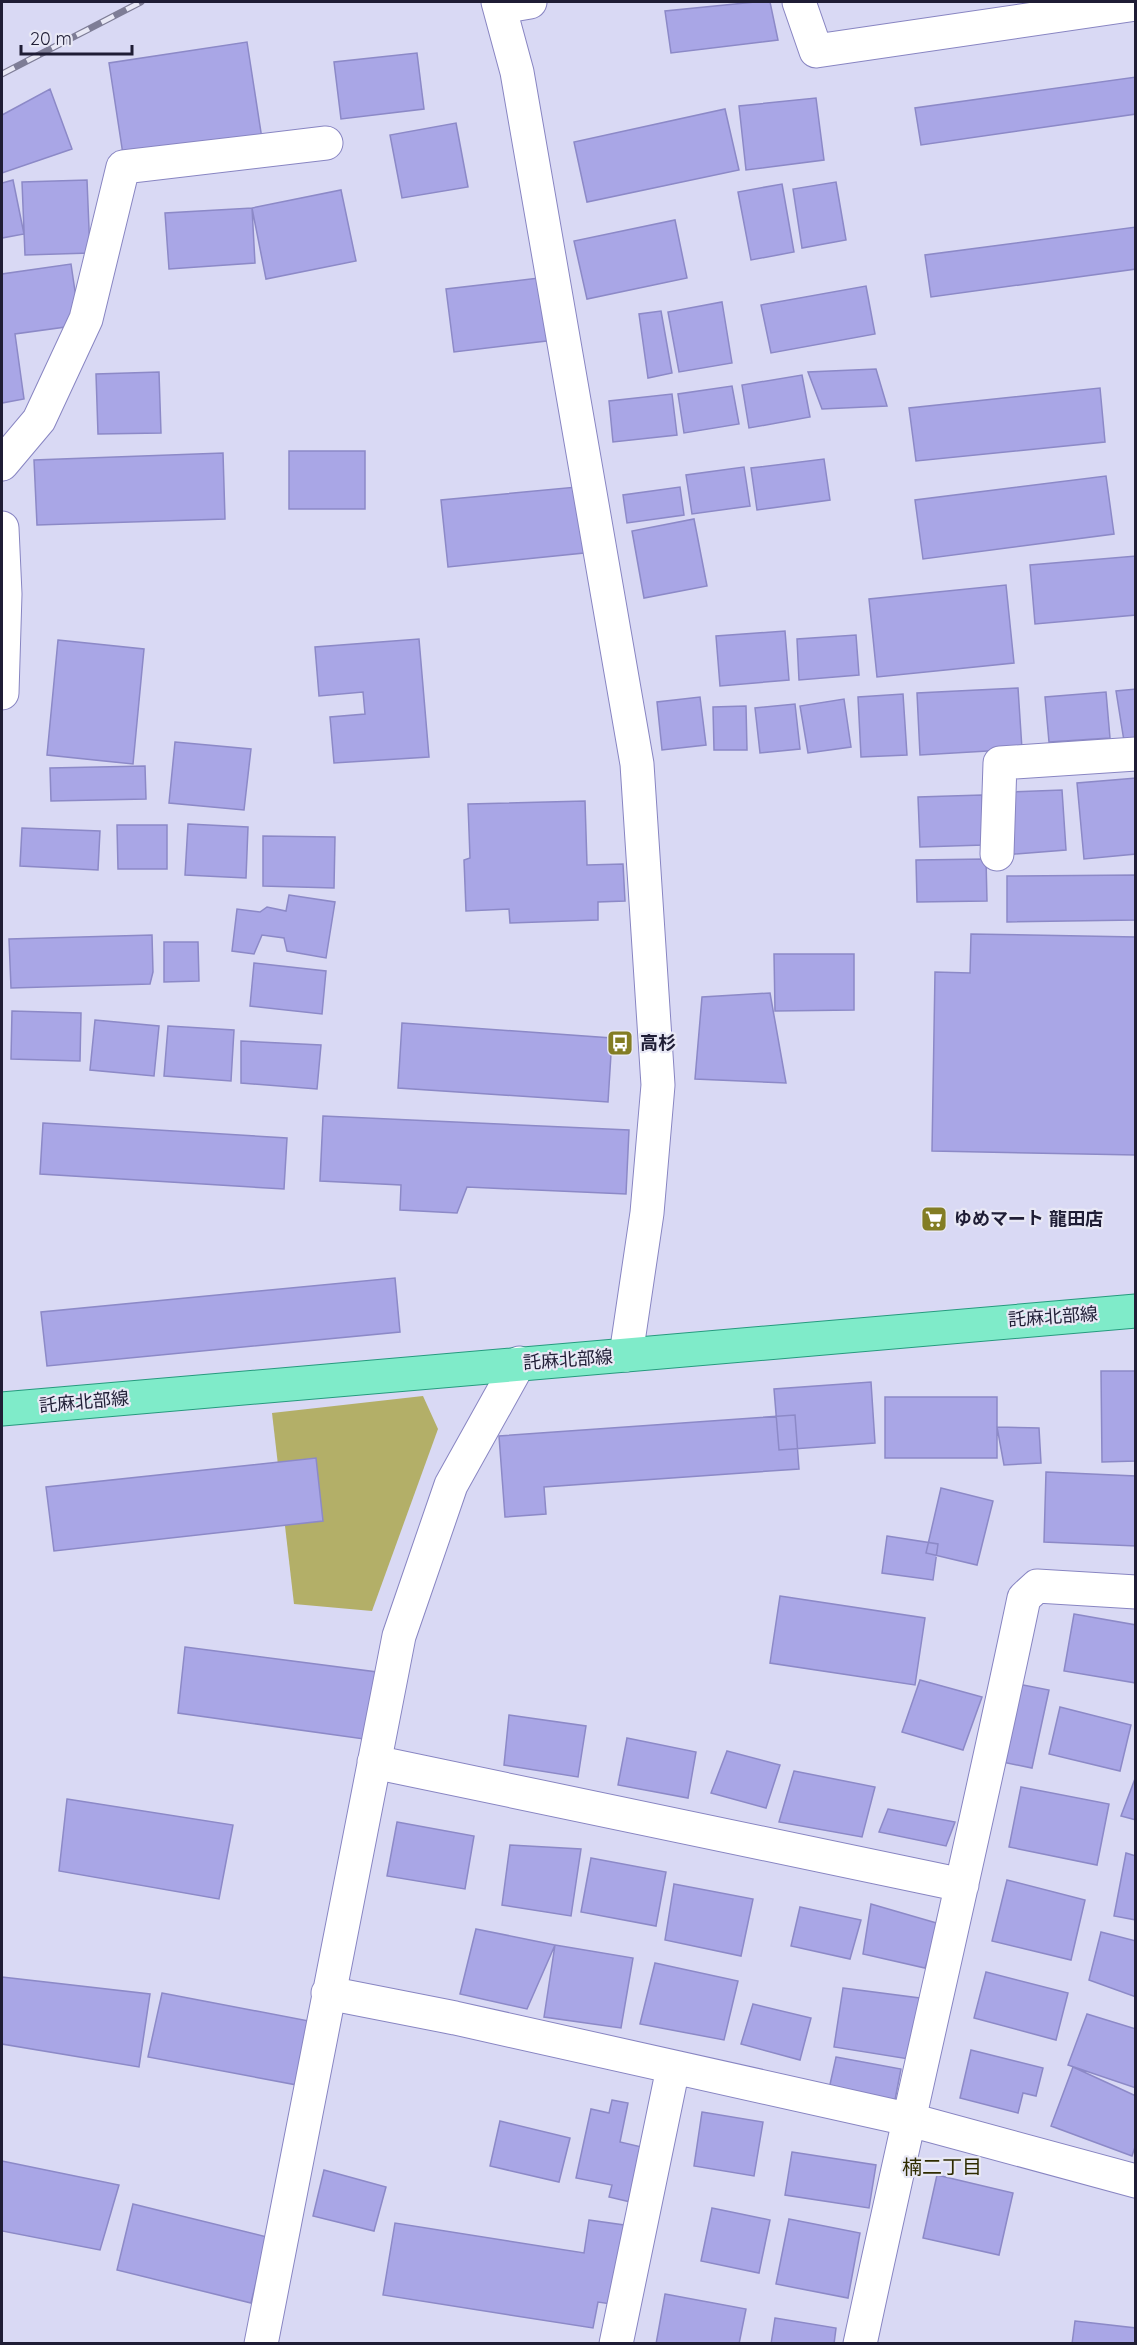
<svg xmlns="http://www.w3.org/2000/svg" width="1137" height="2345" viewBox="0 0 1137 2345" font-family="Quicksand,'Noto Sans JP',sans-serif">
	<rect width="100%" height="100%" fill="#d9d9f4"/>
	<path fill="#b3af68" d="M423 1396 438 1429 372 1611 294 1604 272 1413Z"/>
	<path fill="#a9a6e6" stroke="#8c89c7" stroke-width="1.5" d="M755 2H770L778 40 671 53 665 11Z
		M247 42 262 139 124 161 109 63Z
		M417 53 424 109 341 119 334 62Z
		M1136 77V114L921 145 915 108Z
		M50 89 72 149 2 173V115Z
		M816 98 824 160 746 170 739 106Z
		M725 109 739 170 587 202 574 142Z
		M456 123 468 187 402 198 390 135Z
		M13 180 24 234 2 238V183Z
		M87 180 90 253 25 255 22 182Z
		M836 182 846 240 802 248 793 189Z
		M782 184 794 252 751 260 738 192Z
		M341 190 356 261 266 279 252 208Z
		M252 208 255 263 169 269 165 213Z
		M675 220 687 278 587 299 574 241Z
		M1136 227V269L931 297 925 255Z
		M71 264 80 325 15 334 24 399 2 403V274Z
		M547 277 555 340 454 352 446 289Z
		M866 286 875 334 771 353 761 305Z
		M722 302 732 363 679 372 668 312Z
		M661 311 672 373 648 378 639 314Z
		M876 369 887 406 822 409 808 372Z
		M159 372 161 433 98 434 96 374Z
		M802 375 810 417 749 428 742 385Z
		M732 386 739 424 684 433 678 394Z
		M1100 388 1105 442 916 461 909 408Z
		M672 394 677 435 613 442 609 401Z
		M289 451H365V509H289Z
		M223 453 225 519 37 525 34 460Z
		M824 459 830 500 757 510 751 468Z
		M744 467 750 506 692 514 686 475Z
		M1106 476 1114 534 923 559 915 500Z
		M577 487 584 553 448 567 441 500Z
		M680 487 684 515 627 523 623 495Z
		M694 519 707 586 644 598 632 531Z
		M1136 556V615L1035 624 1030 565Z
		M1006 585 1014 663 877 677 869 599Z
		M785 631 789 680 720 686 716 636Z
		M856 635 859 675 799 680 797 639Z
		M419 639 429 757 334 763 330 717 365 714 363 692 319 696 315 647Z
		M58 640 144 649 133 764 47 755Z
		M1018 688 1022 749 920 755 917 693Z
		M1136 689V740L1124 741 1116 691Z
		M1106 692 1110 738 1049 742 1045 697Z
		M903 694 907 755 861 757 858 697Z
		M700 697 706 745 662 750 657 702Z
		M844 699 851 747 808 753 800 706Z
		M795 704 800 749 760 753 755 708Z
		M746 706 747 750H714L713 707Z
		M175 742 251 749 244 810 169 803Z
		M145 766 146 799 51 801 50 768Z
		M1136 778V854L1084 859 1077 783Z
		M1062 790 1066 850 1004 855 1010 792Z
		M982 795 984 845 920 847 918 797Z
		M585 801 587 865 623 864 625 901 598 902V920L510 923 509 909 466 911 464 860 470 858 468 804Z
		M188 824 248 827 246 878 185 875Z
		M117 825H167V869H118Z
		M22 828 100 831 98 870 20 866Z
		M263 836 335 837 334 888 263 886Z
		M986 859 987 901 917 902 916 860Z
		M1136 875V920L1007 922V876Z
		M289 895 335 902 326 958 287 951 284 938 262 935 254 954 232 951 237 909 260 912 267 907 286 911Z
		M971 934 1136 937V1155L932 1151 935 972 970 973Z
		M152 935 153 972 150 984 11 988 9 939Z
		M164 942H198L199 981 164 982Z
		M774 954H854V1010L775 1011Z
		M254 963 326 971 322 1014 250 1006Z
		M770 993 786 1083 695 1079 702 997Z
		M12 1011 81 1013 80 1061 11 1059Z
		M95 1020 159 1026 154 1076 90 1070Z
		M402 1023 612 1038 608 1102 398 1088Z
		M168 1026 234 1030 231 1081 164 1076Z
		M241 1041 321 1045 317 1089 241 1083Z
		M323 1116 629 1130 626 1194 467 1187 457 1213 400 1210 401 1185 320 1181Z
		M43 1123 287 1138 284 1189 40 1174Z
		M395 1278 400 1332 47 1366 41 1312Z
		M1101 1371H1136V1461L1102 1462Z
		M871 1382 875 1443 779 1450 774 1389Z
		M885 1397H997V1458H885Z
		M795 1415 799 1469 544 1487 546 1514 505 1517 499 1436Z
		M997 1427 1039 1428 1041 1463 1004 1465Z
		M316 1458 323 1521 54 1551 46 1487Z
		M1046 1472 1136 1476V1546L1044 1542Z
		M941 1488 993 1501 977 1565 926 1553Z
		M887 1536 938 1544 933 1580 882 1573Z
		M780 1596 925 1618 915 1685 770 1663Z
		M1074 1614 1136 1625V1683L1064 1671Z
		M185 1647 377 1672 364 1739 178 1713Z
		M920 1680 982 1697 963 1750 902 1732Z
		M1018 1684 1049 1690 1032 1768 1002 1762Z
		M1060 1707 1131 1725 1120 1771 1049 1754Z
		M509 1715 586 1726 578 1777 504 1765Z
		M627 1738 696 1752 688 1798 618 1785Z
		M727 1751 780 1765 766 1808 711 1793Z
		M794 1771 875 1787 862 1837 779 1822Z
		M1136 1776V1820L1121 1816Z
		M1021 1787 1109 1804 1097 1865 1009 1847Z
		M67 1799 233 1825 219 1899 59 1871Z
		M888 1809 955 1822 946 1846 879 1832Z
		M397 1822 474 1836 465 1889 387 1876Z
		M510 1845 581 1849 571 1916 502 1905Z
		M1126 1853 1136 1856V1920L1114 1916Z
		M591 1858 666 1872 656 1926 581 1912Z
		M1007 1880 1085 1900 1071 1960 992 1941Z
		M674 1884 753 1899 741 1956 665 1940Z
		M871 1904 940 1924 925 1968 863 1954Z
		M800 1907 861 1920 850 1959 791 1946Z
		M476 1929 555 1945 527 2009 460 1994Z
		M1101 1932 1136 1941V1997L1089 1980Z
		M555 1945 633 1958 621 2028 544 2017Z
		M655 1963 738 1981 724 2040 640 2024Z
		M986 1972 1068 1993 1056 2040 974 2018Z
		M2 1977 150 1994 139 2067 2 2044Z
		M843 1988 935 2000 921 2061 834 2047Z
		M162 1993 309 2021 297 2085 148 2057Z
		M753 2004 811 2018 800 2060 741 2044Z
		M1087 2014 1136 2029V2088L1068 2065Z
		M971 2050 1043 2068 1036 2096 1023 2093 1018 2113 960 2098Z
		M836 2057 901 2069 894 2105 829 2089Z
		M1073 2067 1136 2096V2144L1132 2156 1051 2126Z
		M612 2100 628 2103 620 2142 650 2149 639 2204 609 2197 612 2185 576 2178 591 2109 609 2113Z
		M702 2112 763 2122 754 2176 694 2166Z
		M500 2121 570 2138 559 2182 490 2166Z
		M792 2152 876 2165 869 2208 785 2195Z
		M2 2161 119 2185 100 2250 2 2231Z
		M324 2170 386 2187 374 2231 313 2216Z
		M937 2175 1013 2193 999 2255 923 2238Z
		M133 2204 267 2237 251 2303 117 2270Z
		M712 2208 770 2220 759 2273 701 2261Z
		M789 2219 860 2233 848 2298 776 2284Z
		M589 2220 624 2225 611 2304 598 2302 593 2328 383 2295 395 2223 584 2253Z
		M665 2294 746 2309 739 2344H656Z
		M775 2318 836 2328 834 2344H771Z
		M1075 2321 1136 2328V2344H1072Z"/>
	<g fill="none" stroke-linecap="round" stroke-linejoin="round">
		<defs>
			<path id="minor" d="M498 2 517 72 637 764 658 1085 647 1213 626 1355
				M799 2 816 51 1136 4
				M500 7 530 2
				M2 464 39 420 86 319 123 167 326 143
				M2 528 5 594 2 693
				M997 854 1000 763 1136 754
				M374 1762 962 1885
				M328 1993 455 2018 907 2119 1136 2181
				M261 2344 399 1636 451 1485 519 1363
				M616 2344 673 2068
				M860 2344C913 2095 972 1847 1024 1598L1037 1586 1136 1592"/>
			<path id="major" d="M2 1409 1136 1311"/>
		</defs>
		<use href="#minor" stroke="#8885c2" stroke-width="35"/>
		<use href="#major" stroke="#269a7e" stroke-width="35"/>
		<use href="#minor" stroke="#fff" stroke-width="33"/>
		<use href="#major" stroke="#7febc9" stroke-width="33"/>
		<defs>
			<path id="rail" d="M2 74 141 2"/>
		</defs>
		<use href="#rail" stroke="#7e7d96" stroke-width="7"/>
		<use href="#rail" stroke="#e8e8f5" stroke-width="4.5" stroke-dasharray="14" stroke-linecap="butt"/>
	</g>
	<defs>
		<symbol id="bus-square" viewBox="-11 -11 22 22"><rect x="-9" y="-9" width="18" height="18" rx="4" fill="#837d24" stroke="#e8e8f5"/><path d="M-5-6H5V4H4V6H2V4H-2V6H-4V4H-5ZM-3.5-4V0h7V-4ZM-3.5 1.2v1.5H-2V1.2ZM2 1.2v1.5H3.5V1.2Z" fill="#fff"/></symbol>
		<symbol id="supermarket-square" viewBox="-11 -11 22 22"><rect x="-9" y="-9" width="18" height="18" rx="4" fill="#837d24" stroke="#e8e8f5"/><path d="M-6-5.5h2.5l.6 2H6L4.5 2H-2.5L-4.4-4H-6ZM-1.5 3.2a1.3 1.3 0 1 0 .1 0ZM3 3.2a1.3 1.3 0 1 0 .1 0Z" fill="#fff"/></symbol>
	</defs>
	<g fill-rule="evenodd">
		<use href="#bus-square" x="605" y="1028" width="30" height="30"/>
		<use href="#supermarket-square" x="919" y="1204" width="30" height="30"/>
	</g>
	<g text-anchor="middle" stroke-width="4.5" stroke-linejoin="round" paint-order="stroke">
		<g font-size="18" font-weight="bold" fill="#1f1d35" stroke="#e8e8f5" text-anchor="start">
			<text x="640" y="1049">高杉</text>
			<text x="954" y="1225">ゆめマート 龍田店</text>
		</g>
		<g font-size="18" fill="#1f1d35" stroke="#e8e8f5">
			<text transform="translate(1053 1317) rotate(-4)" y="6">託麻北部線</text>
			<text transform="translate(568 1360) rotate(-4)" y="6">託麻北部線</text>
			<text transform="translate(84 1402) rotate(-5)" y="6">託麻北部線</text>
		</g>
		<g font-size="20" fill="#2e2b00" stroke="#e8e8f5">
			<text x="942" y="2174">楠二丁目</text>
		</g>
	</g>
	<rect width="1137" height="2345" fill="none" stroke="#1f1d35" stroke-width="6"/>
	<path d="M21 45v9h111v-9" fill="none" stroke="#1f1d35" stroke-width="3"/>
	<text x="30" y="45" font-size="18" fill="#1f1d35" stroke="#e8e8f5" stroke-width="4.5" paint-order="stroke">20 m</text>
</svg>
